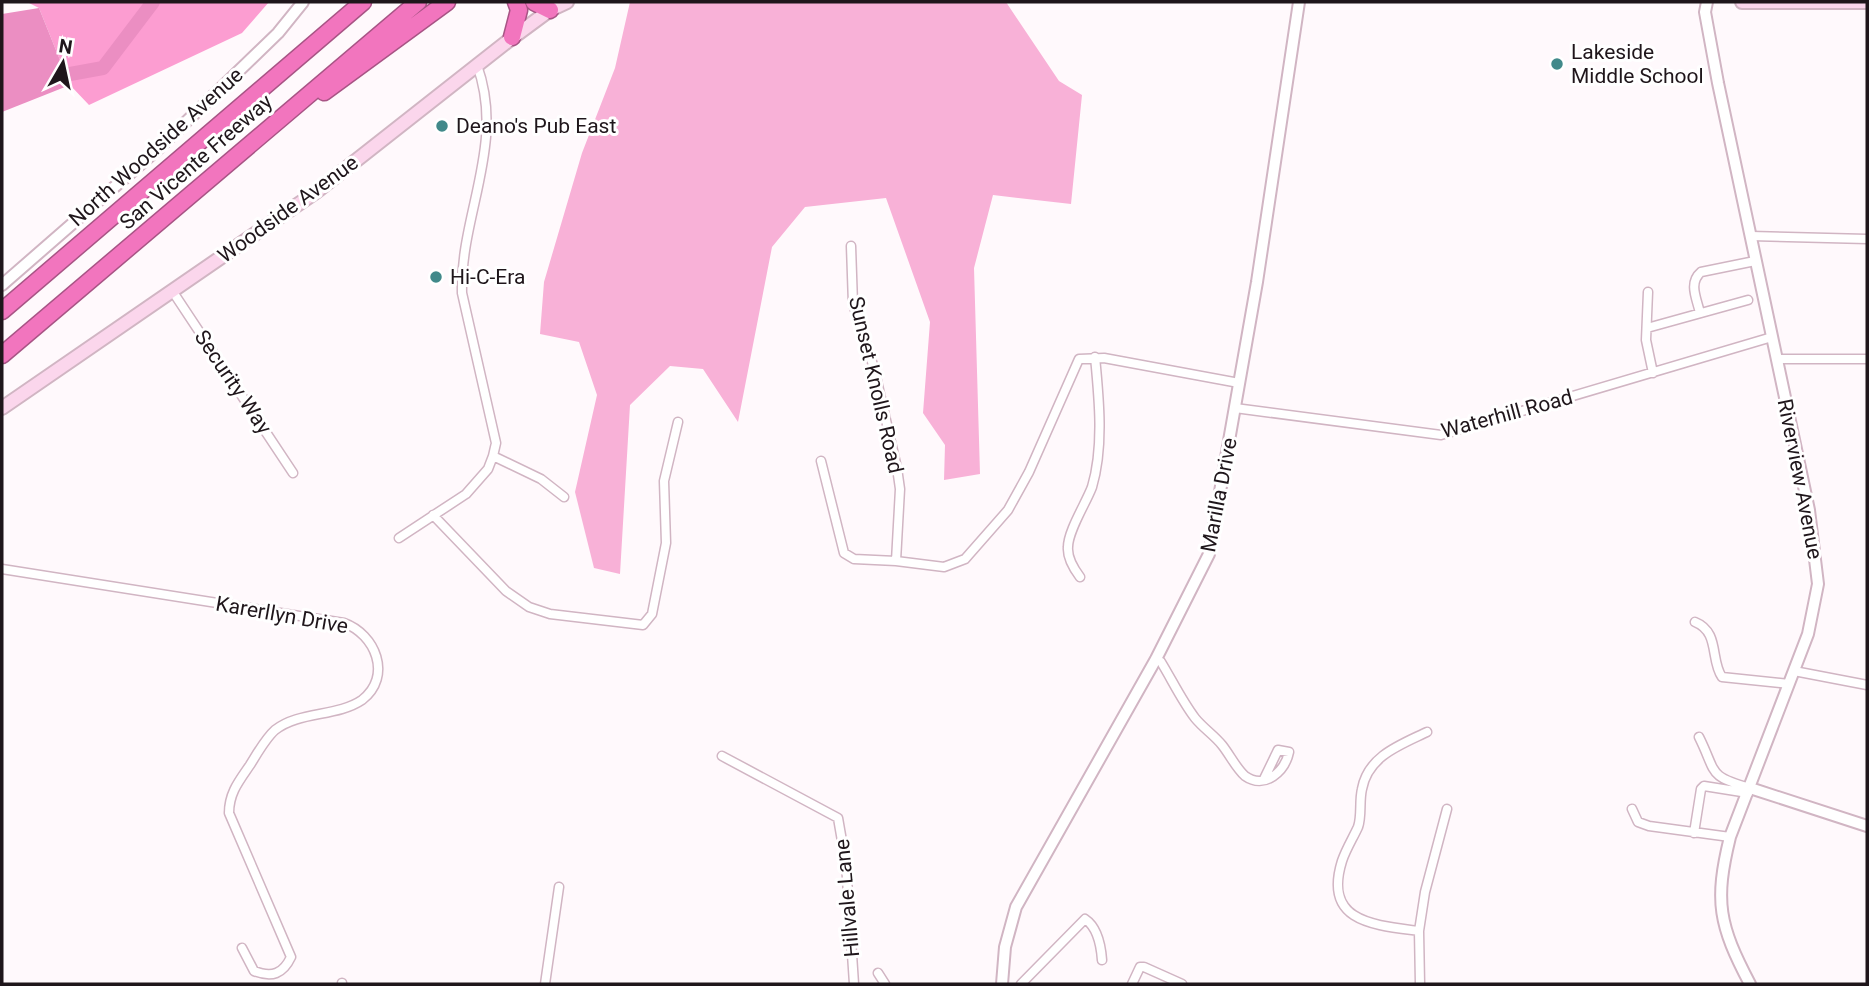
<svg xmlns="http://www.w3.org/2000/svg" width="1869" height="986" viewBox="0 0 1869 986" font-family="Roboto,sans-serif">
	<rect width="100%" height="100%" fill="#fff9fc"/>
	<path fill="#f8b1d7" d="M630 2H1006L1059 81 1082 95 1071 204 993 195 974 268 980 474 944 480 945 445 923 413 930 322 886 198 805 207 772 247 738 422 703 369 670 366 630 405 620 574 594 568 575 492 597 395 579 342 540 334 544 282 582 153 615 68Z"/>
	<path fill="#fc9dd1" d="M27 2H269L242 33 89 105 70 85 39 8Z"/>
	<path fill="#eb8ec2" d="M39 8 70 85 2 112V14Z"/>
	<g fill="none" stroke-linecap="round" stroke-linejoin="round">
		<path stroke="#eb8ec2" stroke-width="14" d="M48 78 103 68 153 2"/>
		<defs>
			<path id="minor" d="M1751 236 1867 239
				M851 246 853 304 874 368 897 468 900 489 896 561 944 567 965 559 1008 510 1029 472 1079 359 1104 358 1239 383
				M173 292 293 473
				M1648 292 1646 340 1653 373
				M1700 313C1697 299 1688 283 1701 272L1755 261
				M1647 328 1748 300
				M1777 359H1867
				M1235 408 1441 435 1772 337
				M493 456 541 479 564 497
				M821 461 844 553 854 559 896 561
				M433 515 506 591 529 607 550 614 643 625 652 614 666 543 664 481 678 422
				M399 538 466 494 488 469 493 456 496 443 462 293C460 214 506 145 477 65
				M2 569 344 623C375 634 393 676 362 700 337 717 299 711 275 730 265 739 257 754 250 765 239 781 229 793 229 813L291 957C283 974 272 978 254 971L242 948
				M1080 577C1074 569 1067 558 1068 547 1068 531 1086 503 1092 487 1104 447 1099 398 1095 357
				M1695 622C1720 632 1710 660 1722 677L1789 684
				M1156 659 1161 662C1172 680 1182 701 1195 718 1203 728 1214 735 1222 745 1230 755 1236 768 1245 776 1265 790 1285 771 1289 752L1278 750 1264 779
				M1794 671 1867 685
				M1699 737C1717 773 1707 776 1750 788
				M722 756 838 818 846 864 854 984
				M1632 809 1638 822 1649 826 1730 837
				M1694 833 1701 789 1704 786 1748 793
				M1419 931C1373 925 1323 922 1342 861 1346 849 1353 838 1358 827 1362 816 1359 801 1362 789 1368 756 1400 745 1427 732
				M878 973 885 984
				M342 983V984
				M545 984 559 887
				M1021 984 1085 919C1097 927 1101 946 1102 960
				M1132 984 1140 967H1144L1182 984
				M1420 984 1419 931 1425 892 1447 809"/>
			<path id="tertiary" d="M1707 2 1705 12 1718 83 1809 510 1818 584 1808 634 1730 837C1714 902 1719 925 1750 984
				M2 285 158 149 278 33 303 2
				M1750 788 1867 826
				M1002 984 1005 947 1016 907 1156 659 1209 554 1257 282 1299 2"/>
			<path id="secondary" d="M1742 2H1867
				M2 408 316 192 508 41 550 10 567 2"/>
			<path id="motorway" d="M534 2 550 10
				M512 37 519 10 516 2
				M324 92 447 2
				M2 311 363 2
				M2 355 418 2"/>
		</defs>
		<use href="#minor" stroke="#d1b5c3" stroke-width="11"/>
		<use href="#tertiary" stroke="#d1b5c3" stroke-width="14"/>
		<use href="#secondary" stroke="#d1b5c3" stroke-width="16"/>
		<use href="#motorway" stroke="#a85485" stroke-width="19"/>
		<use href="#minor" stroke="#fff" stroke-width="8"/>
		<use href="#tertiary" stroke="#fff" stroke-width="10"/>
		<use href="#secondary" stroke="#fbd6ec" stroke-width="12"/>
		<use href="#motorway" stroke="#f275be" stroke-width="16"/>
	</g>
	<g fill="#41898a" stroke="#fff" stroke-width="2.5">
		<circle cx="1557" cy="64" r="7"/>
		<circle cx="442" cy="126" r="7"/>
		<circle cx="436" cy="277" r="7"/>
	</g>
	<g text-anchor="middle" stroke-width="6" stroke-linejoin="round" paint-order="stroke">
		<g font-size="21" fill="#1f161b" stroke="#fff" text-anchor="start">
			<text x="1571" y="59">Lakeside<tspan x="1571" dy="24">Middle School</tspan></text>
			<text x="456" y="133">Deano's Pub East</text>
			<text x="450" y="284">Hi-C-Era</text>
		</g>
		<g font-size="21" fill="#1f161b" stroke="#fff">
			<text transform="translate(156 147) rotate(-42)" y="7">North Woodside Avenue</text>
			<text transform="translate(196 162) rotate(-41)" y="7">San Vicente Freeway</text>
			<text transform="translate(288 209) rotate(-36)" y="7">Woodside Avenue</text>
			<text transform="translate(233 382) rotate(56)" y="7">Security Way</text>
			<text transform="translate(876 385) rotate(77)" y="7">Sunset Knolls Road</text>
			<text transform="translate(1507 414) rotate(-15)" y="7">Waterhill Road</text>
			<text transform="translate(1800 479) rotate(79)" y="7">Riverview Avenue</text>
			<text transform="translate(1219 495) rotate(-79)" y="7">Marilla Drive</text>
			<text transform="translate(282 615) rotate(10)" y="7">Karerllyn Drive</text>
			<text transform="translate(847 898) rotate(-95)" y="7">Hillvale Lane</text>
		</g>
	</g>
	<rect width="1869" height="986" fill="none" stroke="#1f161b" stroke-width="7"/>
	<g transform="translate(63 63) rotate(9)" stroke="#ffffff" stroke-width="5" paint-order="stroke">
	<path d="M0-5L12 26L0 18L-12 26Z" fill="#1f161b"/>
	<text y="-10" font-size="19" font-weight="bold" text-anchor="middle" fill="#1f161b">N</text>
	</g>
</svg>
